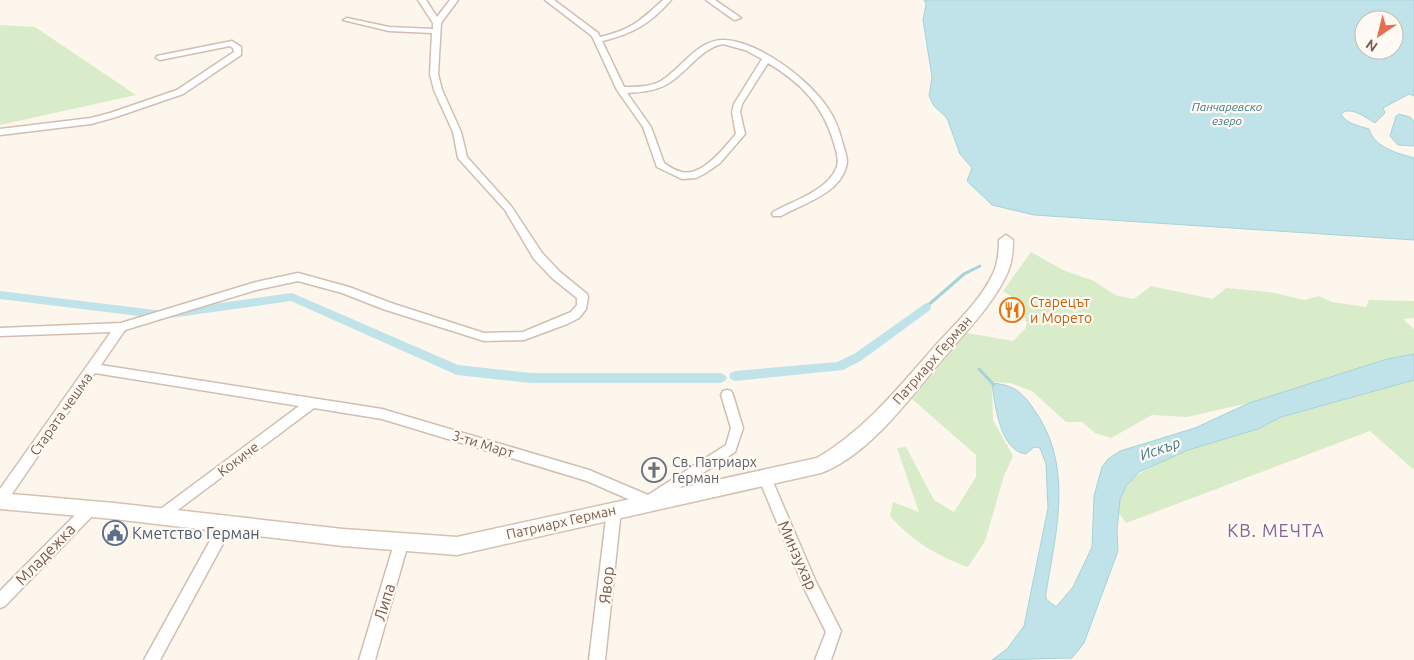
<svg xmlns="http://www.w3.org/2000/svg" width="1414" height="660" viewBox="0 0 1414 660" font-family="Ubuntu,sans-serif">
	<rect width="100%" height="100%" fill="#fdf6ec"/>
	<path fill="#d8ecc9" d="M0 25 35 27 136 95 0 125Z
		M1031 252 1063 270 1094 281 1115 295 1134 299 1151 286 1213 299 1226 288 1270 292 1304 300 1319 296 1332 302 1366 307 1369 300 1414 301V318L1403 319 1414 329V358L1411 354 1387 359 1266 399 1187 417 1152 415 1111 438 1095 433 1082 422H1066L1032 391 1010 383 992 382 993 420 1013 456 1004 476 985 541 968 567C937 556 912 541 890 516L893 502 919 512 897 448 906 447 934 500 954 512 976 477V455L912 399 967 333 1013 341 1025 329 1027 323 1015 299 1003 291Z
		M1414 380V470L1370 431 1126 523 1118 512 1120 499 1132 478 1167 458 1218 439 1258 429 1281 417Z"/>
	<path fill="#bfe3e8" stroke="#a5d3da" fill-rule="evenodd" d="M924 0H1414V96L1409 94 1383 108 1385 113 1375 123C1366 118 1350 105 1341 114 1346 124 1360 126 1369 129 1375 148 1397 153 1414 158V240L1034 215 992 205 967 181 972 168 960 154 947 118 934 106 929 96 932 77 923 20 926 4ZM1364 20H1394V50H1364Z
		M1399 114 1410 117 1414 121V146L1398 145 1390 136 1396 116Z
		M1414 354V380L1281 417 1258 429 1188 450 1139 472 1127 485 1120 499 1117 532 1118 551 1084 643 1072 658 992 660 1007 649 1024 626 1048 508 1046 464 1040 448 1034 447 1026 454C1000 451 995 405 992 383 1016 385 1024 394 1037 414 1073 469 1056 532 1046 593V599L1056 607 1073 587 1092 547 1094 496 1102 467 1108 459 1120 451 1195 428 1249 403 1387 359Z"/>
	<g fill="none" stroke-linecap="round" stroke-linejoin="round">
		<path stroke="#a5d3da" stroke-width="3" d="M926 307 964 274 980 266
			M979 369 994 385"/>
		<path fill="#bfe3e8" fill-rule="evenodd" d="M0 291 163 311 292 293 458 365 531 373H721L725 375 727 378 725 381 721 383H531L457 375 291 301 163 319 0 299Z
			M926 303 930 304 931 307 930 310 862 360 843 370 735 381 731 379 729 376 731 373 735 371 837 362 854 354Z"/>
		<defs>
			<path id="street" d="M418 0H426L437 17 450 0H458L441 23 438 74 442 90 461 132 467 157 511 206 542 253 560 272 587 294 588 297 586 309 579 318 567 324 524 340 484 341 383 309 342 293 298 281 256 290 125 330 101 365 382 409 589 470 648 495 726 445 731 428 721 395 723 391 727 390 731 391 733 395 743 428 735 452 649 508 587 481 382 419 314 408 163 521 158 519 156 515 158 511 299 406 95 373 5 504 0 506V489L111 332 0 336V328L121 323 256 282 298 273 349 287 391 303 484 333 523 332 571 312 577 305V298L552 278 534 259 505 210 458 158 453 132 434 90 430 74 432 33 389 31 343 20 347 18 389 27 433 29V23Z
				M545 0H554L598 33 600 37C631 30 640 21 663 0H671C650 24 632 34 602 41L624 87C637 87 650 87 661 81 681 69 698 39 724 40 758 41 808 79 827 107 834 117 839 129 842 141 844 149 849 159 846 167 839 194 802 204 781 216H773L772 214 773 212C793 201 826 191 836 169 840 161 836 151 834 143 823 105 801 83 768 63L742 104 740 112 745 134 720 163 704 174 696 178 682 179 657 167 643 127 617 90 592 36ZM723 44 745 50 762 59 734 104 732 112 736 134C725 147 702 177 682 172 676 171 670 167 664 163L651 127 627 93C642 92 656 91 669 83 687 72 701 48 723 44Z
				M706 0H715L741 18 734 20Z
				M232 41 241 47V55L183 94 116 117 91 124 0 135V129L91 118 110 113 177 90 234 52 233 48 230 46 160 60 156 58 157 56Z
				M765 473 770 475 816 582 841 631 831 660H815L826 632 806 592 759 479 760 475Z
				M91 502 96 504 98 508 96 512 5 606 0 608V591L86 504Z
				M614 504 619 506 621 510 605 660H589L607 510 609 506Z
				M227 517 232 519 234 523 232 527 160 660H144L222 519Z
				M401 537 406 539 408 544 375 660H359L394 544 396 539Z"/>
			<path id="secondary" d="M1006 235 1013 240C1013 252 1012 263 1007 274 993 304 969 328 948 353 913 393 872 454 821 473L457 555 343 546 114 519 0 509V493L114 503 343 529 457 537 817 458C866 429 899 387 936 345 956 323 980 301 993 274 998 263 999 251 999 240Z"/>
		</defs>
		<use href="#street" stroke="#d1beb0" stroke-width="3"/>
		<use href="#secondary" stroke="#d6c0b0" stroke-width="3"/>
		<use href="#street" fill="#fff" fill-rule="evenodd"/>
		<use href="#secondary" fill="#fff" fill-rule="evenodd"/>
	</g>
	<defs>
		<symbol id="restaurant-ring" viewBox="-11 -11 22 22"><circle r="9.5" fill="#fffaf3" stroke="#e8710a" stroke-width="1.5"/><path d="M-5-6h1v4h1v-4h1v4h1v-4h1v5L-1.5 .5V6h-2V.5L-5-1ZM5-6V6H3V1.5H1.5Q1.5-4 5-6Z" fill="#e8710a"/></symbol>
		<symbol id="church-ring" viewBox="-11 -11 22 22"><circle r="9.5" fill="#fffaf3" stroke="#6b7280" stroke-width="1.5"/><path d="M-1.2-6h2.4v3.5h3.3v2.4h-3.3V6h-2.4V-.1h-3.3v-2.4h3.3Z" fill="#6b7280"/></symbol>
		<symbol id="civic-ring" viewBox="-11 -11 22 22"><circle r="9.5" fill="#fffaf3" stroke="#5c6f8a" stroke-width="1.5"/><path d="M-.6-6.5H3V-4.5H.6V-3L4-1V1h2V6H-6V1h2V-1L-.6-3ZM-1.2 2.5V6h2.4V2.5Z" fill="#5c6f8a"/></symbol>
	</defs>
	<g fill-rule="evenodd">
		<use href="#restaurant-ring" x="998" y="296" width="28" height="28"/>
		<use href="#church-ring" x="640" y="456" width="28" height="28"/>
		<use href="#civic-ring" x="101" y="519" width="28" height="28"/>
	</g>
	<g text-anchor="middle" stroke-width="4.5" stroke-linejoin="round" paint-order="stroke">
		<g font-size="12" font-style="italic" fill="#437c86" stroke="#fffaf3">
			<text x="1227" y="111">Панчаревско<tspan x="1227" dy="14">езеро</tspan></text>
		</g>
		<g font-size="14" fill="#c56008" stroke="#fffaf3" text-anchor="start">
			<text x="1030" y="307">Старецът<tspan x="1030" dy="16">и Морето</tspan></text>
		</g>
		<g font-size="14" fill="#7a5c4d" stroke="#fffaf3">
			<text transform="translate(932 360) rotate(-49)" y="5">Патриарх Герман</text>
			<text transform="translate(61 414) rotate(-55)" y="5">Старата чешма</text>
			<text transform="translate(483 444) rotate(17)" y="5">3-ти Март</text>
			<text transform="translate(238 459) rotate(-37)" y="5">Кокиче</text>
			<text transform="translate(561 522) rotate(-13)" y="5">Патриарх Герман</text>
		</g>
		<g font-size="14" fill="#5b616d" stroke="#fffaf3" text-anchor="start">
			<text x="672" y="467">Св. Патриарх<tspan x="672" dy="16">Герман</tspan></text>
		</g>
		<g font-size="15" font-style="italic" fill="#437c86" stroke="#fffaf3">
			<text transform="translate(1160 449) rotate(-19)" y="5">Искър</text>
		</g>
		<g font-size="16" fill="#4e5e75" stroke="#fffaf3" text-anchor="start">
			<text x="132" y="539">Кметство Герман</text>
		</g>
		<g font-size="16" fill="#7a5c4d" stroke="#fffaf3">
			<text transform="translate(45 554) rotate(-46)" y="6">Младежка</text>
			<text transform="translate(798 555) rotate(66)" y="6">Минзухар</text>
			<text transform="translate(606 585) rotate(-84)" y="6">Явор</text>
			<text transform="translate(384 602) rotate(-73)" y="6">Липа</text>
		</g>
		<g font-size="18" letter-spacing="1" fill="#846695" stroke="#fffaf3">
			<text x="1276" y="537">КВ. МЕЧТА</text>
		</g>
	</g>
	<g transform="translate(1379 35) rotate(215)"><circle r="24" fill="#fffaf3" stroke="#cabbb1"/>
	<path d="M0-4L9 19L0 12L-9 19Z" fill="#e76f51"/>
	<text y="-8" font-size="14" font-weight="bold" text-anchor="middle" fill="#7a5c4d">N</text>
	</g>
</svg>
